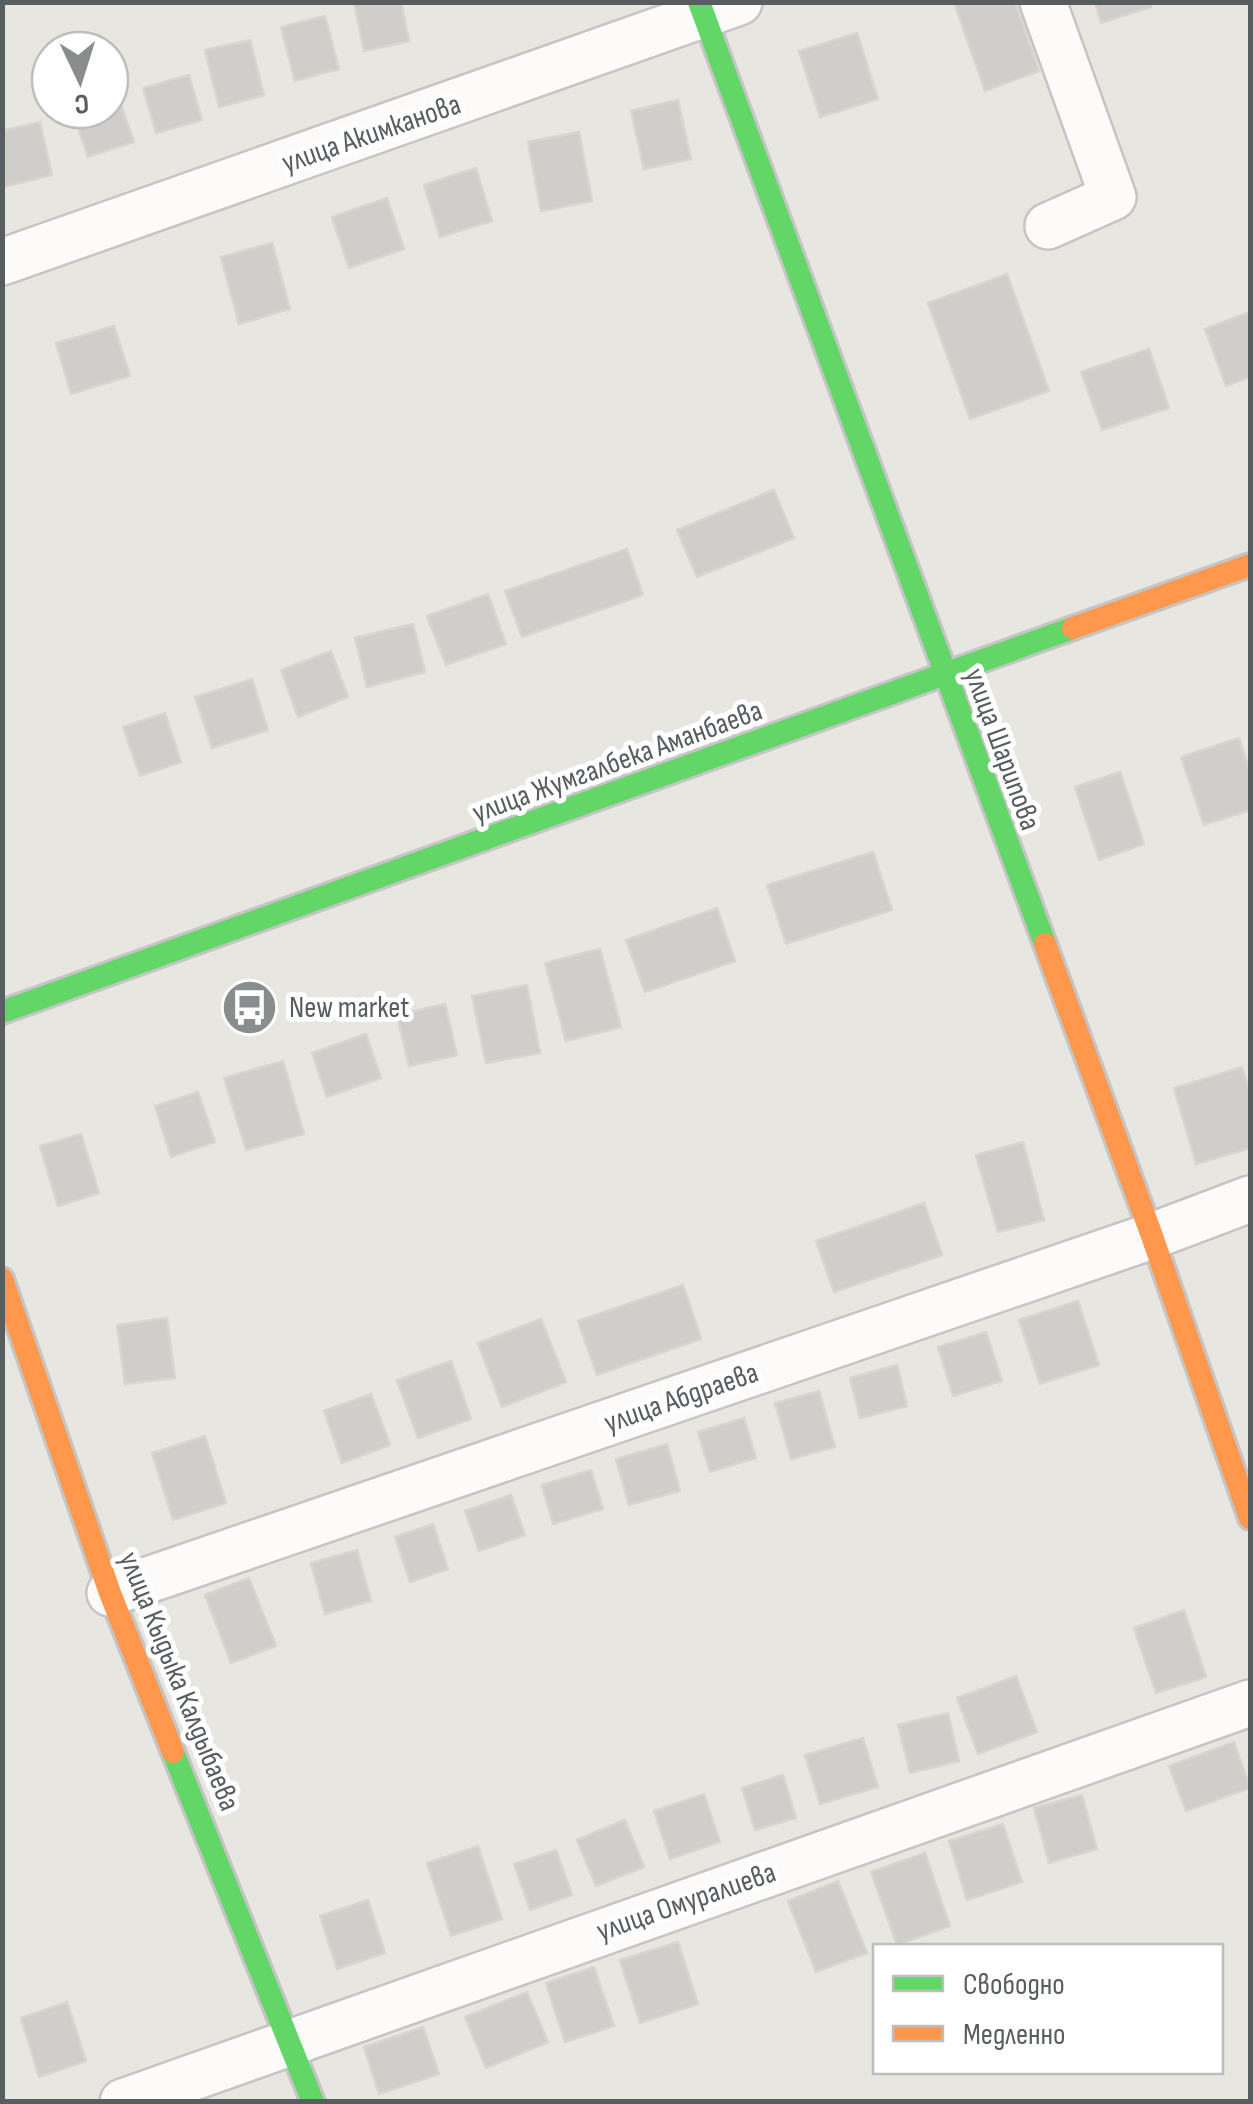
<svg xmlns="http://www.w3.org/2000/svg" width="1253" height="2104" viewBox="0 0 1253 2104" font-family="'Sofia Sans Condensed',sans-serif">
	<rect width="100%" height="100%" fill="#e8e6e1"/>
	<path fill="#d0cecb" stroke="#d8d5d0" stroke-width="2.5" d="M354 2H401L409 41 364 51Z
		M954 2H1015L1039 71 985 91Z
		M1095 2H1150L1151 7 1101 23Z
		M325 16 339 69 295 81 281 27Z
		M857 33 878 99 820 117 799 51Z
		M250 40 264 95 219 107 205 50Z
		M189 75 202 120 156 133 143 88Z
		M116 91 134 142 88 157 72 110H110V93Z
		M678 100 691 159 644 169 631 111Z
		M40 122 52 175 4 187 2 131Z
		M579 132 592 201 541 211 528 142Z
		M476 168 492 221 440 237 424 185Z
		M387 198 404 249 349 268 332 217Z
		M272 243 290 309 239 324 221 257Z
		M1007 274 1049 391 970 419 928 303Z
		M1250 312V377L1226 386 1205 329Z
		M114 326 130 376 71 394 56 343Z
		M1149 349 1169 408 1102 430 1081 372Z
		M774 490 794 538 697 577 677 530Z
		M627 549 643 595 522 637 505 591Z
		M488 594 506 644 446 665 427 616Z
		M413 624 425 672 367 687 355 638Z
		M331 651 348 697 298 717 281 670Z
		M252 679 268 730 212 748 195 697Z
		M165 713 181 762 140 776 123 727Z
		M1239 738 1250 772V810L1204 825 1181 757Z
		M1120 772 1144 844 1099 860 1075 787Z
		M873 852 892 910 786 944 767 885Z
		M717 908 735 961 645 992 626 940Z
		M600 949 621 1027 566 1041 545 963Z
		M527 985 540 1053 486 1063 472 996Z
		M445 1004 457 1055 409 1066 397 1015Z
		M366 1034 381 1078 327 1097 312 1053Z
		M283 1061 304 1134 246 1150 224 1078Z
		M1242 1067 1250 1094V1148L1196 1164 1174 1088Z
		M198 1092 215 1142 171 1157 155 1106Z
		M81 1134 99 1193 58 1206 40 1146Z
		M1023 1142 1044 1220 998 1232 976 1155Z
		M924 1203 942 1255 834 1292 816 1241Z
		M683 1285 701 1339 597 1375 578 1321Z
		M1078 1301 1099 1365 1040 1384 1019 1320Z
		M167 1318 175 1378 125 1384 117 1325Z
		M541 1319 566 1382 502 1407 478 1343Z
		M986 1332 1002 1381 953 1396 938 1347Z
		M451 1361 471 1419 418 1438 397 1380Z
		M897 1365 907 1406 860 1418 850 1378Z
		M819 1391 835 1447 791 1459 775 1403Z
		M371 1394 390 1445 342 1463 324 1411Z
		M744 1418 756 1458 710 1472 698 1432Z
		M205 1436 226 1503 173 1520 152 1453Z
		M667 1444 680 1491 629 1505 616 1459Z
		M591 1470 603 1509 553 1524 542 1485Z
		M511 1495 525 1535 479 1551 465 1511Z
		M433 1524 448 1569 410 1582 395 1537Z
		M357 1550 371 1601 325 1614 311 1563Z
		M249 1578 276 1646 231 1663 205 1595Z
		M1184 1610 1206 1677 1156 1693 1134 1628Z
		M1016 1676 1037 1732 978 1754 957 1698Z
		M948 1713 959 1761 910 1773 898 1725Z
		M863 1738 878 1787 820 1804 805 1755Z
		M1234 1742 1250 1788 1186 1811 1169 1766Z
		M783 1775 796 1818 755 1830 742 1788Z
		M704 1794 720 1842 670 1859 654 1811Z
		M1082 1795 1097 1849 1049 1863 1034 1808Z
		M625 1820 644 1867 596 1886 577 1840Z
		M1003 1824 1022 1882 967 1900 949 1841Z
		M478 1846 502 1919 451 1936 427 1863Z
		M556 1850 572 1895 530 1910 514 1864Z
		M925 1853 950 1926 897 1945 871 1872Z
		M838 1881 867 1953 816 1972 788 1901Z
		M368 1900 385 1953 337 1969 320 1916Z
		M678 1942 698 2004 640 2023 620 1960Z
		M594 1967 614 2026 565 2042 546 1983Z
		M527 1992 548 2042 486 2068 465 2017Z
		M67 2002 86 2061 39 2077 21 2018Z
		M423 2027 439 2074 379 2094 364 2047Z"/>
	<g fill="none" stroke-linecap="round" stroke-linejoin="round">
		<defs>
			<path id="street" d="M1043 2 1113 197 1048 226
				M2 262 739 2
				M110 1593 1152 1236 1250 1199
				M123 2102 1250 1703"/>
			<path id="fast" d="M699 2 1045 944
				M2 1012 1073 628
				M173 1752 313 2102"/>
			<path id="slow" d="M1073 628 1250 565
				M1045 944 1152 1236 1250 1518
				M2 1279 110 1593 173 1752"/>
		</defs>
		<use href="#street" stroke="#c5c5c4" stroke-width="50"/>
		<use href="#fast" stroke="#c4c5c4" stroke-width="28"/>
		<use href="#slow" stroke="#c4c5c4" stroke-width="28"/>
		<use href="#street" stroke="#fcfbfa" stroke-width="45"/>
		<use href="#fast" stroke="#63d668" stroke-width="22"/>
		<use href="#slow" stroke="#ff974d" stroke-width="22"/>
	</g>
	<defs>
		<symbol id="bus-disc" viewBox="-11 -11 22 22"><circle r="9.5" fill="#8a8d8d" stroke="#fff"/><path d="M-5-6H5V4H4V6H2V4H-2V6H-4V4H-5ZM-3.5-4V0h7V-4ZM-3.5 1.2v1.5H-2V1.2ZM2 1.2v1.5H3.5V1.2Z" fill="#fff"/></symbol>
	</defs>
	<g fill-rule="evenodd">
		<use href="#bus-disc" x="218" y="976" width="63" height="63"/>
	</g>
	<g text-anchor="middle" stroke-width="10" stroke-linejoin="round" paint-order="stroke">
		<g font-size="30" fill="#585d60" stroke="#fff">
			<text transform="translate(371 133) rotate(-19)" y="10">улица Акимканова</text>
			<text transform="translate(1003 749) rotate(70)" y="10">улица Шарипова</text>
			<text transform="translate(617 761) rotate(-20)" y="10">улица Жумгалбека Аманбаева</text>
			<text transform="translate(681 1397) rotate(-19)" y="10">улица Абдраева</text>
			<text transform="translate(180 1681) rotate(68)" y="10">улица Кыдыка Калдыбаева</text>
			<text transform="translate(686 1901) rotate(-19)" y="10">улица Омуралиева</text>
		</g>
		<g font-size="30" fill="#585d60" stroke="#fff" text-anchor="start">
			<text x="289" y="1017">New market</text>
		</g>
	</g>
	<rect width="1253" height="2104" fill="none" stroke="#585d60" stroke-width="10"/>
	<rect x="873" y="1944" width="350" height="130" fill="#ffffff" stroke="#bcbebf" stroke-width="2.5"/>
	<rect x="893" y="1976" width="50" height="15" fill="#63d668" stroke="#bcbebf" stroke-width="2.5"/>
	<text x="963" y="1994" font-size="30" fill="#585d60">Свободно</text>
	<rect x="893" y="2026" width="50" height="15" fill="#ff974d" stroke="#bcbebf" stroke-width="2.5"/>
	<text x="963" y="2044" font-size="30" fill="#585d60">Медленно</text>
	<g transform="translate(80 80) rotate(176)"><circle r="48" fill="#ffffff" stroke="#bcbebf" stroke-width="2.5"/>
	<path d="M0-8L18 38L0 25L-18 38Z" fill="#8a8d8d"/>
	<text y="-15" font-size="28" font-weight="bold" text-anchor="middle" fill="#585d60">С</text>
	</g>
</svg>
